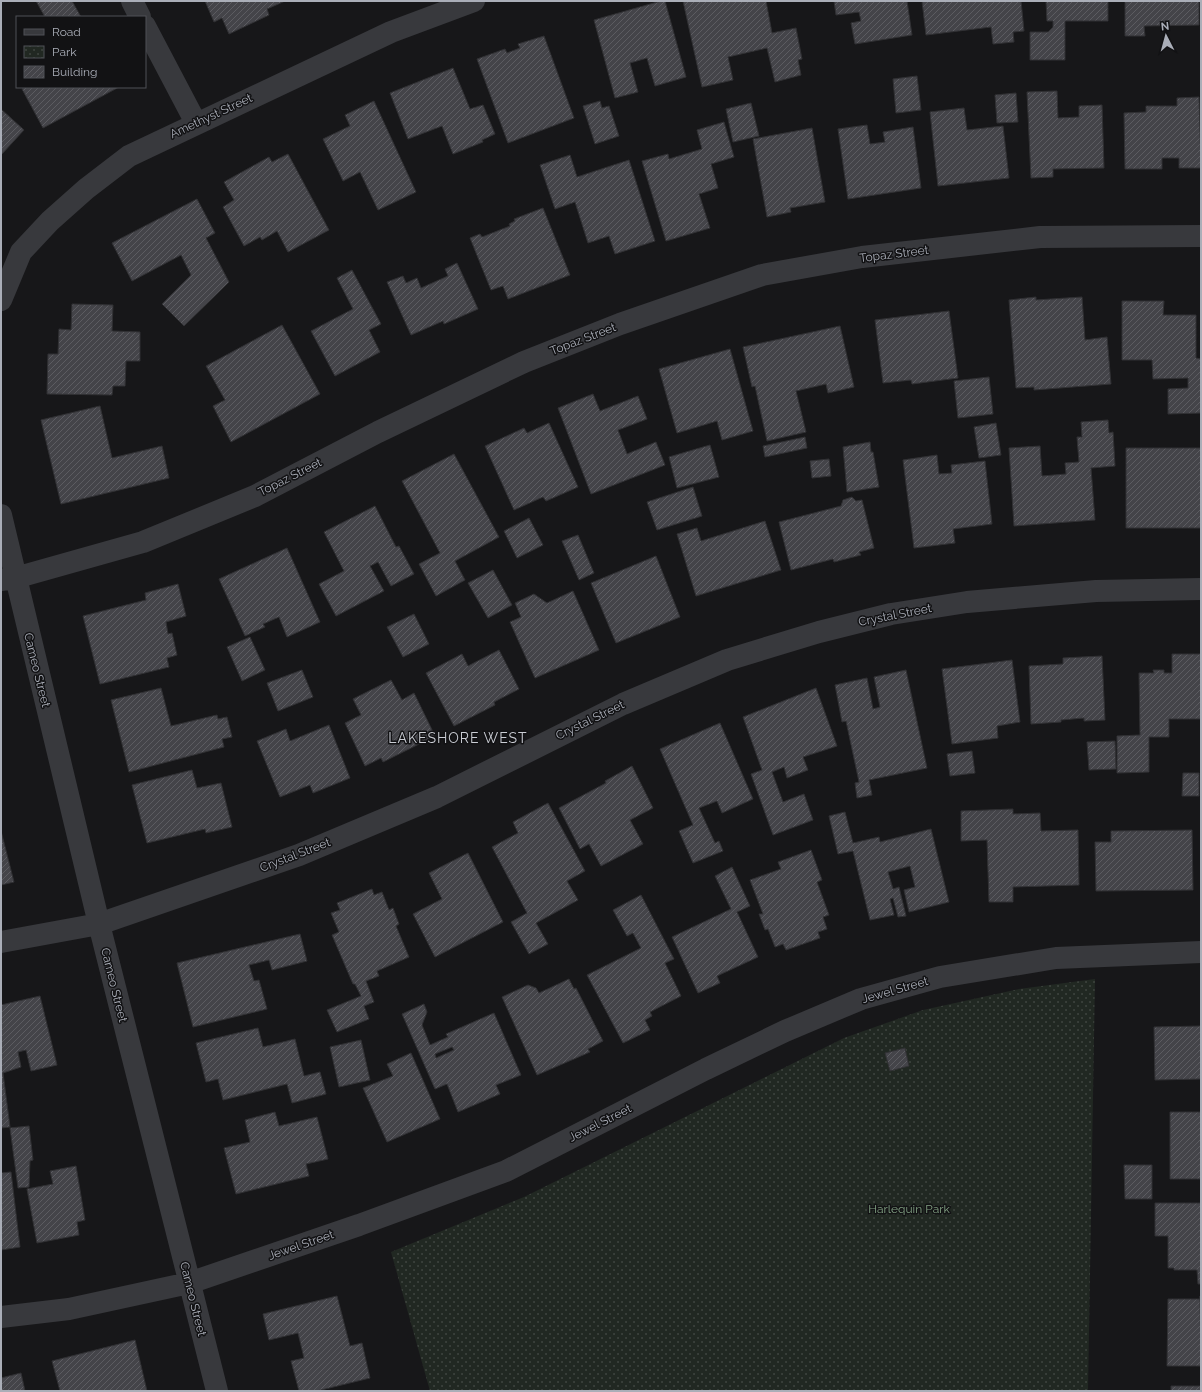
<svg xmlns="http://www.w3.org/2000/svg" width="1202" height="1392" viewBox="0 0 1202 1392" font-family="Raleway,sans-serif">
	<defs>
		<pattern id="park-dots" width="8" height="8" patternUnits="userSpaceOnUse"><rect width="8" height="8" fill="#212822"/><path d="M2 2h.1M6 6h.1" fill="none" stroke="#3f4540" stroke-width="1.8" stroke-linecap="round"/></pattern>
		<pattern id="building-hatch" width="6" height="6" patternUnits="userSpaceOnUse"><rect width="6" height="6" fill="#444449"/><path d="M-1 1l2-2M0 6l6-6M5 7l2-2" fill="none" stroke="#5c5c61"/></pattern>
	</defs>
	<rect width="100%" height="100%" fill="#171719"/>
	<path fill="url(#park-dots)" d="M1095 979 1088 1391H430L391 1252 524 1197 844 1038 923 1010 1019 989Z"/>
	<path fill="url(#building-hatch)" stroke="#313134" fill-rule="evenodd" d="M36 1H72L81 17H45Z
		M205 1H285L267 9 269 15 229 34 222 18 214 22Z
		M661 1H665L686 77 655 86 647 58 630 63 638 92 615 98 594 20Z
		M683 1H766L772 33 796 28 802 59 798 60 801 75 775 82 767 48 728 57 733 80 702 87Z
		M834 1H907L912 35 855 44 851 23 861 21 859 12 836 15Z
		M922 1H1021L1024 31 1013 32 1014 42 993 44 991 27 926 35Z
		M1046 1H1108V21H1065V60H1030V32H1048L1053 27V21H1047Z
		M1125 1H1199V25L1144 26 1145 36H1125Z
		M544 36 574 118 508 143 477 59 505 49 507 53 520 48 518 44Z
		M453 68 470 109 483 105 495 134 482 140 483 142 453 154 442 126 408 139 390 93Z
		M917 76 921 110 896 113 893 79Z
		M26 87H119L43 128 22 89Z
		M1057 91 1058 118 1079 117V106L1102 105 1104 168 1053 169V177L1031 178 1027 92Z
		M1016 93 1018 122 997 123 995 95Z
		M1199 97 1201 168H1179V158H1162V169H1125L1124 113 1146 112V106H1177V98Z
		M374 101 416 192 378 210 360 172 343 181 323 139 350 126 345 115Z
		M600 101 602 108 609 106 619 136 595 144 583 106Z
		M751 103 759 136 733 142 726 109Z
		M964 108 967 130 1003 126 1009 178 938 186 930 112Z
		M1 109 24 130 1 155Z
		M724 122 734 157 711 164 718 188 699 194 710 228 666 241 642 161 668 154 669 159 702 149 697 130Z
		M867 125 870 144 885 142 883 132 913 127 921 188 848 199 838 129Z
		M812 128 825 202 790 208 791 212 767 217 753 139Z
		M288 154 329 230 288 252 277 231 262 240 260 237 244 246 223 207 234 200 224 182 269 157 272 162Z
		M570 155 577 177 629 160 655 241 615 254 609 236 588 243 575 202 555 209 540 165Z
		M197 199 215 233 206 238 229 282 184 326 162 304 191 275 181 255 132 281 112 243Z
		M543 208 570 275 508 299 503 286 491 290 470 238 480 234 482 237 510 226 509 224 515 221 514 219Z
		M457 263 478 309 444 324 443 321 411 335 387 282 403 276 406 283 417 278 421 288 448 276 445 269Z
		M352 270 381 324 369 330 380 352 335 376 311 331 353 309 337 278Z
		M1036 297V300L1082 297 1085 340 1107 337 1111 384 1034 390V387L1016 388 1009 300Z
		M1122 301H1164L1163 315H1196V358L1201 359V413L1168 414V389L1188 388V378L1153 379 1152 360H1122Z
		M72 304 113 305 112 331 140 332V361H126L125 386H113L112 395 47 394 48 354H58L59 329 71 330Z
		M949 311 958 378 912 384 911 380 883 383 875 320Z
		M282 325 320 394 231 442 213 406 225 400 206 366Z
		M840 326 854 387 828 393 826 384 796 391 806 432 767 441 755 386 752 387 743 347Z
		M730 349 753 431 722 440 717 421 677 433 659 369Z
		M989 377 993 414 958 418 954 381Z
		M593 394 600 411 638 396 647 419 618 430 627 454 656 442 665 465 591 494 558 408Z
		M100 406 112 458 162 446 169 478 61 504 41 420Z
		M1108 420 1109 433 1113 432 1115 466 1091 468 1095 520 1014 526 1009 448 1040 446 1042 476 1066 474 1065 463 1079 462 1077 437H1082L1081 422Z
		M549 423 578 487 546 501 543 497 514 510 485 446 524 428 527 433Z
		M996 423 1001 455 979 458 974 427Z
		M805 437 807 448 765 457 763 446Z
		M870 442 871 452H873L879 487 847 492 843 447Z
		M710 445 719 477 677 488 669 457Z
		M1126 448H1201V528H1126Z
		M454 454 499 537 455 561 465 580 436 596 419 564 440 553 402 481Z
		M937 455 939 474 952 473 951 465 985 461 992 524 953 529 955 543 914 548 903 460Z
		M829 459 831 476 812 478 810 461Z
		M693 487 702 516 657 530 647 502Z
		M852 497 856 501 862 500 874 548 859 552 861 555 834 562 833 559 791 570 779 522 841 506 843 500Z
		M375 506 396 547 399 546 414 574 391 586 378 562 370 566 384 591 336 616 319 584 344 571 324 532Z
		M529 518 543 545 517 558 504 531Z
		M765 521 781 570 696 596 677 534 697 528 701 541Z
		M578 535 594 573 579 580 562 541Z
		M287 548 320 622 287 637 279 617 263 624 265 627 245 636 219 579Z
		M656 556 680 617 616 643 591 583Z
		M493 570 512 605 488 618 468 583Z
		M178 584 186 616 166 622 168 634 172 633 177 655 167 658 169 667 100 684 83 616 146 600 145 593Z
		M573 591 599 650 535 678 510 622 521 617 515 603 534 594 547 603Z
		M414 614 429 644 403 657 387 627Z
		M250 637 265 670 242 681 227 647Z
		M499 650 519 689 494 702 495 705 454 726 426 673 462 654 468 666Z
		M1172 654H1201V719H1169V737H1149V772L1117 773V736L1140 735 1139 673H1154L1153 670H1164V673H1172Z
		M1102 656 1105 720 1084 721V718L1061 720V722L1031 724 1029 666 1063 664V658Z
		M1012 660 1020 722 997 726 998 738 952 744 942 669Z
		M302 670 313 697 278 711 267 683Z
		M906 670 927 768 869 780 872 795 857 798 855 783 859 782 846 721 842 722 835 685 867 678 873 709 880 707 874 677Z
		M391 680 402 700 414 693 435 736 383 762 381 758 365 766 345 723 361 715 353 699Z
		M161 688 171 726 217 715 218 719 227 717 232 737 222 739 224 747 129 772 111 700Z
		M816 688 837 746 803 757 808 770 787 778 784 767 772 772 783 802 804 794 813 820 773 835 751 774 762 770 743 717Z
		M720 723 753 799 722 813 717 801 699 808 715 843 719 841 723 851 693 863 679 831 693 825 660 749Z
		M329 725 350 778 313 793 310 785 280 797 257 741 286 729 290 741Z
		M1115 741 1116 769 1089 770 1087 742Z
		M972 751 975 773 950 776 947 754Z
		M632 766 653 808 630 820 643 844 601 866 589 844 580 849 559 808 606 783 605 781Z
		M192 770 197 788 221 783 232 827 206 833 205 829 147 843 132 785Z
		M1183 773H1199V796H1182Z
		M548 803 585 871 567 881 578 900 536 923 548 944 529 954 511 922 527 913 492 847 518 833 513 822Z
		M1013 809V814L1040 813 1041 831 1078 830 1079 885 1013 887V902H989L987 840 961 841V811Z
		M845 812 853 843 879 837 880 842 931 829 949 902 909 912 904 890 915 887 910 866 888 872 893 889 899 887 906 916 898 917 893 898 890 899 894 915 870 920 853 851 838 854 829 816Z
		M1192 830 1193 890 1096 891 1095 842H1111V831Z
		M1 831 14 882 1 885Z
		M811 850 822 880 817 882 829 915 823 917 827 929 818 932 820 938 786 950 783 944 775 947 768 929 765 930 759 914H763L750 880 781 869 778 862Z
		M468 853 503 922 435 957 413 914 442 899 429 873Z
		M732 867 750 906 737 912 758 957 717 976 720 983 698 993 672 937 731 909 715 876Z
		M372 889 374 895 382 892 389 910 393 908 399 924 396 926 409 957 377 971 379 976 366 981 374 1002 364 1006 369 1019 337 1032 327 1010 361 996 355 984H353L332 935 339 932 331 913 340 910 337 903Z
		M641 895 674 959 665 963 681 996 650 1012 652 1016 645 1020 650 1030 623 1043 587 975 641 948 633 933 627 936 613 910Z
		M300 934 307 961 272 970 269 960 249 965 254 981 259 980 267 1009 193 1027 177 963Z
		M569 979 574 989 576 988 603 1041 588 1049 590 1052 537 1075 502 997 528 985 536 988 539 993Z
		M40 996 57 1065 31 1071 26 1050 18 1052 21 1067 3 1073 10 1127 1 1128V1005Z
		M424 1004 427 1012 422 1025 430 1045 448 1037 446 1034 494 1013 521 1075 496 1085 500 1094 458 1112 447 1084 435 1089 402 1014ZM452 1047 454 1050 436 1058 435 1054Z
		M1201 1026V1079L1155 1080 1154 1027Z
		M258 1028 263 1047 295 1039 304 1076 320 1072 326 1094 292 1103 287 1084 223 1100 218 1079 206 1082 196 1043Z
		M361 1040 370 1080 339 1087 330 1047Z
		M905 1048 909 1066 890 1071 885 1053Z
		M411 1053 440 1119 387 1142 363 1088 393 1076 387 1064Z
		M275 1112 279 1126 317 1117 328 1159 306 1164 309 1176 236 1194 224 1148 250 1142 245 1120Z
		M1170 1112H1201V1179H1170Z
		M29 1126 33 1160 30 1161 29 1187 18 1188 10 1128Z
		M1124 1165H1152V1199H1125Z
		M76 1166 85 1220 77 1222 79 1235 37 1243 27 1189 53 1184 50 1171Z
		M11 1172 20 1247 1 1250V1173Z
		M1155 1203H1201V1284H1198L1197 1270H1174V1268H1168V1236H1155Z
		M337 1296 350 1346 362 1343 370 1378 317 1391H299L291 1361 304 1358 298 1333 269 1340 263 1314Z
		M1200 1296 1201 1366H1167L1168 1299H1200Z
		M135 1340 147 1391H60L52 1361Z
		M21 1373 25 1391H1V1378Z
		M1171 1386H1201V1391H1171Z"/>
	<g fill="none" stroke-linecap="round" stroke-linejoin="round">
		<path stroke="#38393d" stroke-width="22" d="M132 1 140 17
			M145 26 196 123
			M1 300 21 252 50 221 86 189 129 156 391 32 474 1
			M1 515 99 924 217 1391
			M1 580 15 578 143 542 255 496 378 432 524 362 620 324 762 275 862 257 1040 237 1201 236
			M1 942 99 924 299 855 437 797 623 704 727 660 819 632 891 614 967 602 1096 591 1201 589
			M1 1317 69 1309 189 1283 359 1225 506 1171 706 1069 785 1031 861 999 940 977 1056 958 1201 952"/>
	</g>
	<g text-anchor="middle" stroke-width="3" stroke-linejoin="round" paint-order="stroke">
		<g font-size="12" fill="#aaaeb8" stroke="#121214">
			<text transform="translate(211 116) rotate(-25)" y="4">Amethyst Street</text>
			<text transform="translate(894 254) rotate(-7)" y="4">Topaz Street</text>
			<text transform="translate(583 339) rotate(-21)" y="4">Topaz Street</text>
			<text transform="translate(290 477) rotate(-27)" y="4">Topaz Street</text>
			<text transform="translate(895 615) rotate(-11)" y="4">Crystal Street</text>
			<text transform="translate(37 670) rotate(76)" y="4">Cameo Street</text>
			<text transform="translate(590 720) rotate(-26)" y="4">Crystal Street</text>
			<text transform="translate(295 855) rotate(-21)" y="4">Crystal Street</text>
			<text transform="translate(114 985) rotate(76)" y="4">Cameo Street</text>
			<text transform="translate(895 990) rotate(-16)" y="4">Jewel Street</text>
			<text transform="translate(600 1123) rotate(-27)" y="4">Jewel Street</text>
			<text transform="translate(301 1245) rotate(-19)" y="4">Jewel Street</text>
			<text transform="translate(193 1299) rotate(76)" y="4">Cameo Street</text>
		</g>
		<g font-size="12" fill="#82a183" stroke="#121214">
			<text x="909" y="1213">Harlequin Park</text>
		</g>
		<g font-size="14" letter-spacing="1" fill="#cacdd4" stroke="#121214">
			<text x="458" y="743">LAKESHORE WEST</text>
		</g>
	</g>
	<rect width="1202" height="1392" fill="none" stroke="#aaaeb8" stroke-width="4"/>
	<rect x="16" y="16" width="130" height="72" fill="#121214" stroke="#4f5056"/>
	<rect x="24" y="29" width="20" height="6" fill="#38393d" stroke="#4f5056"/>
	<text x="52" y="36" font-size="12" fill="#aaaeb8">Road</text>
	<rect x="24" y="46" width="20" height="12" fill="url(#park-dots)" stroke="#4f5056"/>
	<text x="52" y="56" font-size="12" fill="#aaaeb8">Park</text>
	<rect x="24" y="66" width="20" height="12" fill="url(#building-hatch)" stroke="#4f5056"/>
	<text x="52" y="76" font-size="12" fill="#aaaeb8">Building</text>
	<g transform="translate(1166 36) rotate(354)" stroke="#121214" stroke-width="3" paint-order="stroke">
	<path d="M0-3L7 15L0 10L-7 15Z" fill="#aaaeb8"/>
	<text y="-6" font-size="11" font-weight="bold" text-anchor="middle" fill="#aaaeb8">N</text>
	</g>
</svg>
